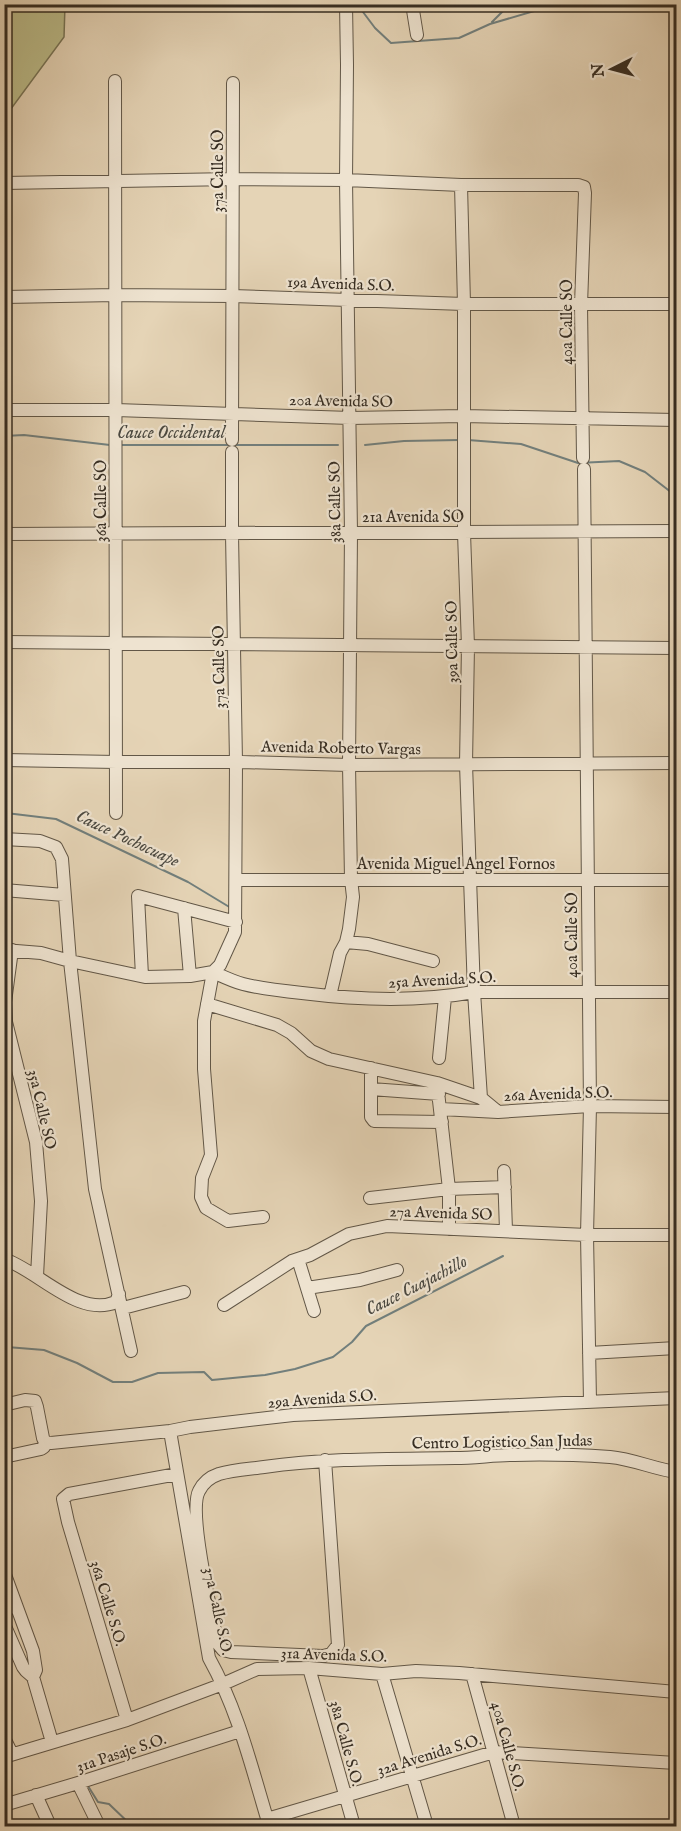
<svg xmlns="http://www.w3.org/2000/svg" width="681" height="1831" viewBox="0 0 681 1831" font-family="'IM FELL English',serif">
	<rect width="100%" height="100%" fill="#e5d4b6"/>
	<filter id="stains"><feTurbulence type="fractalNoise" baseFrequency=".00333" numOctaves="4"/><feColorMatrix values="0 0 0 0 .2 0 0 0 0 .09 0 0 0 0 .02 0 0 0 .5 -.17"/></filter>
	<radialGradient id="worn" r=".72"><stop offset=".6" stop-color="#630" stop-opacity="0"/><stop offset="1" stop-color="#630" stop-opacity=".3"/></radialGradient>
	<path fill="#bbbb89" stroke="#787456" stroke-width="1.5" d="M5 4 65 5 64 37 5 117Z"/>
	<g fill="none" stroke-linecap="round" stroke-linejoin="round">
		<path stroke="#727f7c" stroke-width="2" d="M357 4 375 28 391 43 459 38 490 24 558 4
			M492 22 510 4
			M4 436 24 435 110 445
			M468 440 521 444 578 463 619 461 645 472 676 496
			M119 445H338
			M365 445 404 441 459 440
			M6 813 56 819 188 882 231 908
			M4 1349 7 1347 44 1350 77 1363 113 1382H132L158 1373 204 1372 212 1380 265 1375 295 1369 333 1357 352 1342 366 1326 503 1256
			M88 1786 98 1802 109 1804 132 1826"/>
		<defs>
			<path id="minor" d="M412 4 417 35
				M115 81 116 813
				M4 183 233 179 346 180 461 185H578L584 187 585 193 581 305 583 458
				M461 185 464 304V533L468 646 466 764 474 992 481 1098
				M4 297 116 295 232 296 464 304H676
				M4 410H116L350 418 463 416 676 420
				M232 440 233 83
				M584 469 590 1106 587 1235 590 1401
				M4 534 676 531
				M4 642 676 648
				M4 760 116 762H242L349 765 676 763
				M4 839 40 841 56 847 62 859 70 961 95 1189 131 1351
				M236 880H676
				M4 890 64 895
				M184 908 190 976
				M346 942 368 944 433 961
				M4 950 41 953 70 961 145 977 190 976 213 972 220 965 235 932 236 762 232 534V452
				M12 950 5 1002 6 1022 36 1142 41 1201 37 1276
				M213 972C222 976 232 981 243 984 262 989 282 991 302 993 358 1000 418 1002 474 992H676
				M213 972 204 1021V1069L211 1155 202 1178 201 1197 206 1208 228 1221 263 1217
				M142 976 138 896 236 922
				M330 996 340 953 346 942 349 929 353 897 351 879 349 765 351 533 346 180 347 65 346 4
				M207 1004 277 1025 291 1033 311 1051 329 1059 437 1083 481 1098 498 1112
				M439 1058 445 997
				M371 1068V1117L374 1121 442 1122
				M437 1083 449 1189V1229
				M371 1089 439 1094
				M441 1109 498 1112 590 1106 676 1107
				M504 1171 506 1231
				M370 1198 449 1189 505 1187
				M4 1259C39 1271 78 1318 116 1302L119 1294
				M298 1259 314 1311
				M307 1288 360 1280 397 1270
				M224 1305 292 1261 310 1255 349 1234 387 1226 587 1235H676
				M123 1308 184 1292
				M589 1353 676 1348
				M4 1405 25 1400 35 1401 37 1407 43 1438 45 1442 51 1443 170 1431 190 1427 293 1415 676 1398
				M170 1431 209 1658C238 1710 252 1769 269 1825
				M4 1457 41 1449 44 1447 45 1442
				M325 1460 338 1645 331 1654 323 1656 231 1652 223 1650 218 1644C212 1617 188 1511 199 1491 203 1483 210 1477 219 1474 233 1470 250 1469 264 1467 328 1458 391 1459 455 1458 475 1458 495 1455 514 1455 546 1454 578 1455 610 1457 633 1459 654 1469 676 1472
				M4 1572 33 1651 36 1670 33 1677
				M4 1611 16 1605
				M4 1624 23 1667 26 1671 33 1677 52 1742
				M309 1668 354 1826
				M382 1674 427 1826
				M472 1674 514 1826
				M127 1720 68 1522 63 1499 69 1494 177 1474
				M4 1738 12 1754
				M4 1757 127 1720 223 1684 257 1669 309 1668 382 1674 416 1671 459 1673 676 1692
				M78 1783 99 1826
				M36 1795 50 1826
				M4 1805 78 1783 240 1731
				M267 1819 494 1752 676 1763"/>
		</defs>
		<use href="#minor" stroke="#625747" stroke-width="14"/>
		<use href="#minor" stroke="#eee3d0" stroke-width="12"/>
	</g>
	<g text-anchor="middle" stroke-width="4.5" stroke-linejoin="round" paint-order="stroke">
		<g font-size="16" fill="#362d22" stroke="#eee3d0">
			<text transform="translate(217 171) rotate(-90)" y="6">37a Calle SO</text>
			<text transform="translate(341 283) rotate(2)" y="6">19a Avenida S.O.</text>
			<text transform="translate(566 322) rotate(-90)" y="6">40a Calle SO</text>
			<text transform="translate(341 400) rotate(1)" y="6">20a Avenida SO</text>
			<text transform="translate(100 501) rotate(-90)" y="6">36a Calle SO</text>
			<text transform="translate(334 502) rotate(-91)" y="6">38a Calle SO</text>
			<text x="413" y="522">21a Avenida SO</text>
			<text transform="translate(451 642) rotate(-91)" y="6">39a Calle SO</text>
			<text transform="translate(218 667) rotate(-91)" y="6">37a Calle SO</text>
			<text transform="translate(341 747) rotate(1)" y="6">Avenida Roberto Vargas</text>
			<text x="456" y="869">Avenida Miguel Angel Fornos</text>
			<text transform="translate(571 935) rotate(-90)" y="6">40a Calle SO</text>
			<text transform="translate(442 979) rotate(-3)" y="6">25a Avenida S.O.</text>
			<text transform="translate(558 1093) rotate(-2)" y="6">26a Avenida S.O.</text>
			<text transform="translate(43 1109) rotate(77)" y="6">35a Calle SO</text>
			<text transform="translate(441 1212) rotate(2)" y="6">27a Avenida SO</text>
			<text transform="translate(322 1398) rotate(-4)" y="6">29a Avenida S.O.</text>
			<text transform="translate(502 1441) rotate(-1)" y="6">Centro Logistico San Judas</text>
			<text transform="translate(109 1603) rotate(73)" y="6">36a Calle S.O.</text>
			<text transform="translate(219 1611) rotate(78)" y="6">37a Calle S.O.</text>
			<text transform="translate(334 1654) rotate(2)" y="6">31a Avenida S.O.</text>
			<text transform="translate(347 1743) rotate(75)" y="6">38a Calle S.O.</text>
			<text transform="translate(509 1746) rotate(75)" y="6">40a Calle S.O.</text>
			<text transform="translate(121 1752) rotate(-18)" y="6">31a Pasaje S.O.</text>
			<text transform="translate(429 1754) rotate(-17)" y="6">32a Avenida S.O.</text>
		</g>
		<g font-size="18" font-style="italic" fill="#4a4840" stroke="#eee3d0">
			<text x="171" y="438">Cauce Occidental</text>
			<text transform="translate(128 838) rotate(25)" y="6">Cauce Pochocuape</text>
			<text transform="translate(416 1285) rotate(-27)" y="6">Cauce Cuajachillo</text>
		</g>
	</g>
	<rect width="681" height="1831" fill="none" stroke="#e5d4b6" stroke-width="24"/>
	<rect x="6" y="6" width="669" height="1819" fill="none" stroke="#362d22" stroke-width="3"/>
	<rect x="12" y="12" width="657" height="1807" fill="none" stroke="#362d22" stroke-width="1.5"/>
	<g transform="translate(612 69) rotate(264)" stroke="#eee3d0" stroke-width="4.5" paint-order="stroke">
	<path d="M0-4.5L10 22L0 15L-10 22Z" fill="#362d22"/>
	<text y="-9" font-size="16" font-weight="bold" text-anchor="middle" fill="#362d22">N</text>
	</g>
	<rect width="100%" height="100%" filter="url(#stains)"/>
	<rect width="100%" height="100%" fill="url(#worn)"/>
</svg>
